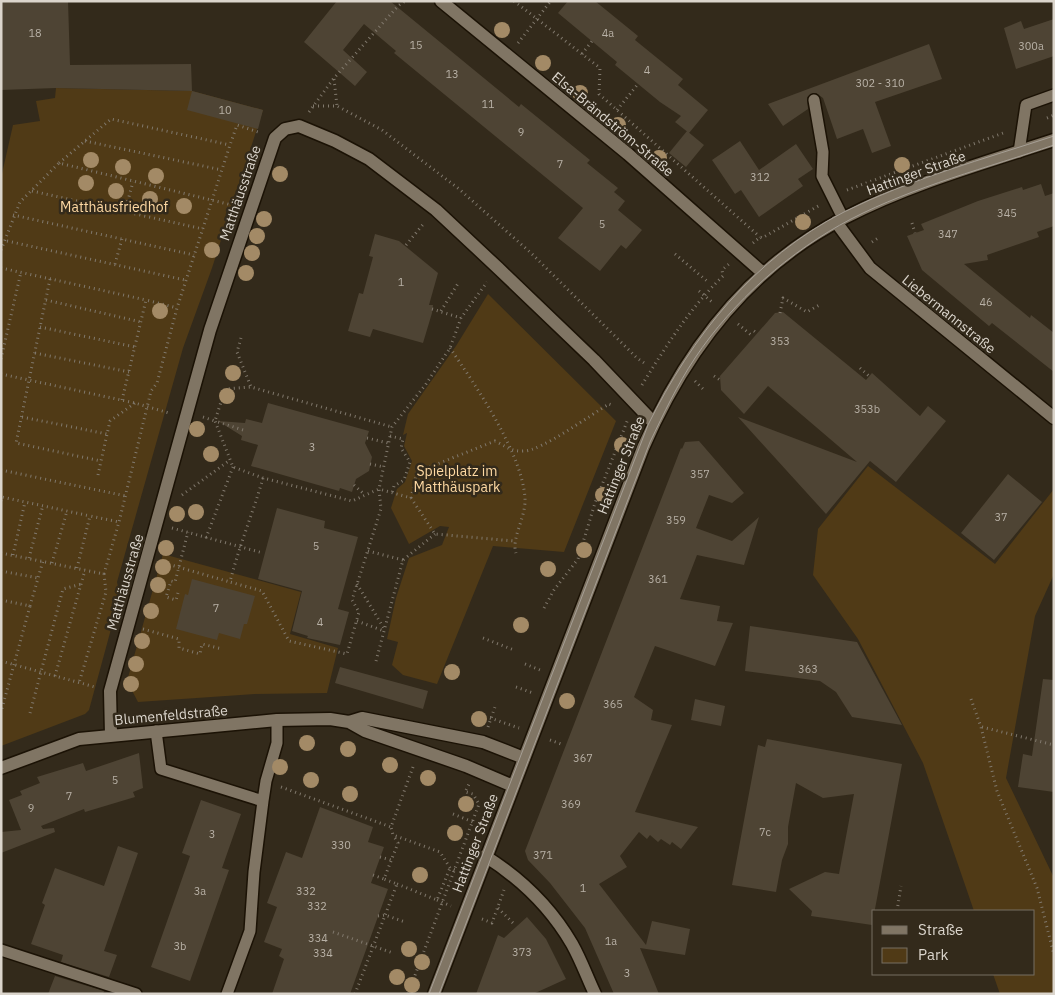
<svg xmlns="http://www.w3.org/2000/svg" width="1055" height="995" viewBox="0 0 1055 995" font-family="'IBM Plex Sans',sans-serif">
	<rect width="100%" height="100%" fill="#332a1b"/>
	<path fill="#503a16" d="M56 88 192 91 263 110 212 268 183 348 117 582 120 596 89 710 85 714 1 746V178L13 125 40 121 36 101 55 98Z
		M488 294 616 421 564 552 493 546 437 684 403 675 392 665 398 642 387 639 396 598 409 558 442 545 449 527 440 526 409 544 391 508 397 489 405 482 412 461 404 446 407 433 403 435 408 414 456 346Z
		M868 466 995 564 1054 489V574L1035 616 1006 778 1054 878V994H1000L993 974H1034V911H974L923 763 858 639 813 575 818 529Z
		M163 554 301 592 290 634 338 648 327 693 255 694 138 702 127 681Z"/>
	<path fill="#4e4434" d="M1 1H68L70 65 191 64 192 91 56 88 1 90Z
		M337 1H390L519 107 521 104 590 160 587 163 618 188 614 192 625 201 618 210 642 230 626 249 621 245 600 271 558 238 583 208 394 53 396 51 364 24 343 50 367 72 355 86 304 42Z
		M568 1H595L638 36 635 40 683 79 678 85 708 110 689 133 675 122 681 116 660 102 615 65 617 62 558 13Z
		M1054 19V56L1016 69 1004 28 1021 21 1024 29Z
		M929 44 942 79 875 102 891 146 872 153 863 129 837 139 823 98 816 93 807 97 808 109 783 126 768 104Z
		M192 91 263 110 258 129 187 110Z
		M687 131 704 145 686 167 669 153Z
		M740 141 759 170 796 144 813 169 798 179 803 186 759 217 741 190 735 194 712 160Z
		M1041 184 1045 196 1054 193V226L1037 232 1039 237 987 255 988 260 964 264 1030 318 1031 315 1054 333V372L992 323 989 326 922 270 907 236 924 230 921 224 978 201 1022 187 1023 190Z
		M375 234 399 241 438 273 429 305H433L432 313 423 343 373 329 370 337 348 331 359 293 363 294 373 257 369 256Z
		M783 312 866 380 872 373 920 416 928 406 946 421 896 482 870 461 826 514 738 417 857 462 768 386 744 414 721 390 720 376 775 313Z
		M268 403 369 431 365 443 372 457 369 471 356 479 352 492 340 488 339 491 251 466 258 445 241 440 242 436 218 421 245 423 246 419 262 423Z
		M699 441 744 493 732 503 709 495 696 528 732 541 759 517 744 565 697 555 680 599 720 606 717 621 733 623 715 666 655 646 634 697 653 710 651 720 672 725 635 812 698 827 681 849 672 842 670 845 661 839 658 842 650 835 647 839 639 832 620 856 627 867 599 884 646 945 652 921 690 929 685 955 640 948 659 994H614L585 928 550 883 528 860 525 851 681 448 682 449 685 442Z
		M1008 474 1042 502 994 560 961 533Z
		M277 508 325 521 324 528 358 537 338 609 349 612 340 645 307 638 308 636 292 631 302 591 258 579Z
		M192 579 255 596 247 624H244L240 639 219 633 217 640 176 629 185 594 188 595Z
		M750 626 857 642 902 725 852 717 836 692 820 681 745 671Z
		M340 667 428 691 423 709 335 683Z
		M1043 679 1054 680V792L1018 787 1023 754 1032 756Z
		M695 699 725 706 721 726 691 720Z
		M767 739 902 764 872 925 811 916 812 911 789 889 825 872 839 874 854 794 823 798 796 783 788 827V844L782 860 776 892 732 885 758 745 765 747Z
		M139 753 143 788 133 792 135 797 85 812 84 809 41 826 43 829 54 828 55 832 1 853V832L21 830 9 800 22 795 20 791 40 783 37 777 83 763 86 771Z
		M201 800 241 814 222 868 229 870 190 981 151 967 190 856 182 853Z
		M320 807 373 827 368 842 384 847 371 883 388 889 350 994H272L284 959 279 956 282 949 264 942 277 907 267 903 286 852 302 858Z
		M118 846 138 853 104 951 117 955 109 977 61 962 63 955 31 944 45 905 42 903 55 868 104 886Z
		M527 917 546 939 566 979 533 994H476L498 935 504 938Z
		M55 976 104 991 103 994H48Z"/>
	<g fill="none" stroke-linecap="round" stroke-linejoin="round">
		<defs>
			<path id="lane" d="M814 100 823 152 822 176 843 218
				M1019 152 1026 105 1054 95
				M156 731 161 769 263 801
				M1 950 136 994
				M227 994 250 931 254 872 263 801 266 781 277 743V720"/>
			<path id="street" d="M836 222 870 268 1054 418
				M349 722 362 718 483 742 524 758
				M111 735 110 691 210 330 275 138 285 129 299 126 335 141 369 159 436 210 498 268 594 360 654 423
				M1 768 79 739 277 720 330 719 349 722 365 731 466 766 513 786
				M485 856C520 878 551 908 572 944 581 960 587 977 595 994"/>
			<path id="secondary" d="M441 1 628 154 763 273
				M434 994 643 448C685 351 749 267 844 218 909 184 984 163 1054 140"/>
		</defs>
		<use href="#lane" stroke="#1b1205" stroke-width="14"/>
		<use href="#street" stroke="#1b1205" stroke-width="15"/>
		<use href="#secondary" stroke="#1b1205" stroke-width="15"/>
		<path stroke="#81796d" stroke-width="3" stroke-dasharray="1 4" stroke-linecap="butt" d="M514 1 600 68 599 94 760 237
			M518 43 550 2
			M582 54 592 41
			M334 79 337 106
			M313 106H337L382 130 459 189 531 253 637 358 647 365
			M617 110 638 84
			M309 112 334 78 398 6 405 1
			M1047 118 1054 115
			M85 141 222 170
			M59 163 111 119 230 145
			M847 190 1006 132
			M32 191 203 229
			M125 211 133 182
			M13 215 194 255
			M912 223 915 233
			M7 241 185 280
			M872 242 878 238
			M753 243 760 237 762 238 820 205
			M406 245 425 222
			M1 250 20 202 59 163 236 206
			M675 254 707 281
			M115 264 122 239
			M1 268 146 300
			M50 279 16 443 101 461 110 421 135 403
			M699 291 712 302
			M46 300 141 322
			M432 309 461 318
			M441 311 459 282
			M780 313 783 298 807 312 821 304
			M738 324 751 335
			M40 327 135 347
			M754 331 758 334
			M241 338 237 352 251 387 392 427
			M450 348C476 386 522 453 525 498 526 518 511 538 516 553
			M35 353 129 372
			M1 359 21 272
			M860 368 869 376
			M1 374 135 403 169 413
			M714 376 720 380
			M695 381 705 391
			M642 385C666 346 690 308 723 276L722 270 729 264
			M122 400 146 300 177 308
			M22 417 107 434
			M203 417 215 421 225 389 251 387
			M243 430 215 421 233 467 263 478 352 501 379 489 392 427 426 384 450 348 461 318 487 282
			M390 436 403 439 401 448 410 462 404 480 394 486 392 493
			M367 438 388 443
			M370 464 384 467
			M1 470 126 496
			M98 475 101 461
			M263 478C253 513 239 546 230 582L262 591 289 641 347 654 359 612 352 600 381 509 379 489 411 498 435 534 514 541
			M354 485 365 495
			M182 495 230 460
			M411 498 417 472 495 441C505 446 512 452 524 451 541 451 592 414 609 404L612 405
			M1 501 2 497 90 516
			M172 528 263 553
			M206 538 233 467
			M368 551 403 560
			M1 553 104 574 106 592 79 683
			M13 555 25 502
			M29 558 43 505
			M52 563 67 511
			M164 563 230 582
			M77 568 90 516 119 522
			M1 571 38 578
			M104 574 119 522 151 391 157 383 177 308 230 145 237 125 258 132
			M357 584 385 630
			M178 593 176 600 166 597 171 581 175 582 188 532
			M1 600 30 606 1 712
			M30 606 43 561
			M544 608 554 590 578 559 595 503 628 419
			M357 621 384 631
			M143 629 179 639V648L200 654 202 644 222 649
			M483 638 514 650
			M1 661 95 687
			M376 661 403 560 435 534
			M525 664 540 670
			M55 676 85 570
			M516 687 533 693
			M971 699 981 727 997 791 1037 888 1054 955
			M30 713 63 589 82 584
			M490 718 519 728
			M488 727 496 704
			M982 727 1054 745
			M550 740 561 744
			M413 767 391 827 393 835 440 852 450 868 455 870
			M281 787 391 827
			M453 814 473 822
			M380 857 391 860
			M373 875 384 879
			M397 884 437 900 450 868
			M437 900 451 906
			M498 908 515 925
			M897 911 901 886
			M378 916 385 915 405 922
			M482 919 492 923 504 890
			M333 932 393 953
			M355 994 397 884 384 879 398 843 393 835
			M408 994 479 804 473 794 465 792 469 784"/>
		<use href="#lane" stroke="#807564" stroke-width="11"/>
		<use href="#street" stroke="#807564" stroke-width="12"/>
		<use href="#secondary" stroke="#807564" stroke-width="12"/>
		<path stroke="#a69f95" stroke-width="1" d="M429 994 648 425C692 336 754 258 844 212 910 179 984 159 1054 136
			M439 994 650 442C664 413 677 385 695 358 733 301 790 251 851 219 915 186 987 168 1054 145"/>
	</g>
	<g fill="#a38a66">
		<circle cx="502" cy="30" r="8"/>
		<circle cx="543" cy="63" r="8"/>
		<circle cx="580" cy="93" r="8"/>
		<circle cx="618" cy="125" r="8"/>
		<circle cx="659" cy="158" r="8"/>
		<circle cx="91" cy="160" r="8"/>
		<circle cx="902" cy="165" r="8"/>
		<circle cx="123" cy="167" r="8"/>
		<circle cx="280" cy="174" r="8"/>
		<circle cx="156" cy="176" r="8"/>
		<circle cx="86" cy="183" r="8"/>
		<circle cx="116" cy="191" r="8"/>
		<circle cx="150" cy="199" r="8"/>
		<circle cx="184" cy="206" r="8"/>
		<circle cx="264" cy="219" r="8"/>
		<circle cx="803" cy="222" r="8"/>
		<circle cx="257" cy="236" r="8"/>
		<circle cx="212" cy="250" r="8"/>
		<circle cx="252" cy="253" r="8"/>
		<circle cx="246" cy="273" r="8"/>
		<circle cx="160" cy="311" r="8"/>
		<circle cx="233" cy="373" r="8"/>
		<circle cx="227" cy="396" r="8"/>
		<circle cx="197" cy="429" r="8"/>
		<circle cx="622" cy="445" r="8"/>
		<circle cx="211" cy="454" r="8"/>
		<circle cx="603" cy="495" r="8"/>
		<circle cx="196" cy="512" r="8"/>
		<circle cx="177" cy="514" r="8"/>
		<circle cx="166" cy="548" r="8"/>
		<circle cx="584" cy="550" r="8"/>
		<circle cx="163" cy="567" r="8"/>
		<circle cx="548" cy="569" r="8"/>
		<circle cx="158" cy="585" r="8"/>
		<circle cx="151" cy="611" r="8"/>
		<circle cx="521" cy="625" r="8"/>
		<circle cx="142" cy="641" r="8"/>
		<circle cx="136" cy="664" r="8"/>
		<circle cx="452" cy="672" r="8"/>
		<circle cx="131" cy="684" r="8"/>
		<circle cx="567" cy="701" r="8"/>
		<circle cx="479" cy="719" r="8"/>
		<circle cx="307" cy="743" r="8"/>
		<circle cx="348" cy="749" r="8"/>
		<circle cx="390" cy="765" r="8"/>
		<circle cx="280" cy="767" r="8"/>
		<circle cx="428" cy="778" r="8"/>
		<circle cx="311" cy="780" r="8"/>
		<circle cx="350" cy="794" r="8"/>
		<circle cx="466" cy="804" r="8"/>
		<circle cx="455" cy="833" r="8"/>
		<circle cx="420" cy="875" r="8"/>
		<circle cx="409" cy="949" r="8"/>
		<circle cx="422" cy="962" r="8"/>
		<circle cx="397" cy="977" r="8"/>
		<circle cx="412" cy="985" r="8"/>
	</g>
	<g text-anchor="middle" stroke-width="5" stroke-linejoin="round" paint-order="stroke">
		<g font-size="11" fill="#b8b1a6">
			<text x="35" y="37">18</text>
			<text x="608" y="37">4a</text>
			<text x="416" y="49">15</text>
			<text x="1031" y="50">300a</text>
			<text x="647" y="74">4</text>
			<text x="452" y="78">13</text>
			<text x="880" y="87">302 - 310</text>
			<text x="488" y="108">11</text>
			<text x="225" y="114">10</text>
			<text x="521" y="136">9</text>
			<text x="560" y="168">7</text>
			<text x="760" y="181">312</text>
			<text x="1007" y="217">345</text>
			<text x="602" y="228">5</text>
			<text x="948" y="238">347</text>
			<text x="401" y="286">1</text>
			<text x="986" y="306">46</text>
			<text x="780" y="345">353</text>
			<text x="867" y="413">353b</text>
			<text x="312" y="451">3</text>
			<text x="700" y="478">357</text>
			<text x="1001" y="521">37</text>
			<text x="676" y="524">359</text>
			<text x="316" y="550">5</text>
			<text x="658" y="583">361</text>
			<text x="216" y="612">7</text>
			<text x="320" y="626">4</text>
			<text x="808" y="673">363</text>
			<text x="613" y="708">365</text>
			<text x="583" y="762">367</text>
			<text x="115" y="784">5</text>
			<text x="69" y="800">7</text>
			<text x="571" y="808">369</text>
			<text x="31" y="812">9</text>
			<text x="765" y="836">7c</text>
			<text x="212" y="838">3</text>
			<text x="341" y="849">330</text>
			<text x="543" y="859">371</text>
			<text x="583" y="892">1</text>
			<text x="200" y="895">3a</text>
			<text x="306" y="895">332</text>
			<text x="317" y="910">332</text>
			<text x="318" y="942">334</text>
			<text x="611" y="945">1a</text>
			<text x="180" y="950">3b</text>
			<text x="522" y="956">373</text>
			<text x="323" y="957">334</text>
			<text x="627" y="977">3</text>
		</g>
		<g font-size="14" fill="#dbd5cc" stroke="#332a1b">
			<text transform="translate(613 124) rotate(40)" y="5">Elsa-Brändström-Straße</text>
			<text transform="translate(916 173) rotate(-20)" y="5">Hattinger Straße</text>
			<text transform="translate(240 193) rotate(-71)" y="5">Matthäusstraße</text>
			<text transform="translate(949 314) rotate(39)" y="5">Liebermannstraße</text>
			<text transform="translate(621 465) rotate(-68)" y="5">Hattinger Straße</text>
			<text transform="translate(125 582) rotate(-74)" y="5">Matthäusstraße</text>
			<text transform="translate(171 715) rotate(-5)" y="5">Blumenfeldstraße</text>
			<text transform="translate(475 843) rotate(-69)" y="5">Hattinger Straße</text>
		</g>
		<g font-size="14" fill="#fed9a3" stroke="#332a1b">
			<text x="114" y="212">Matthäusfriedhof</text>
			<text x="457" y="476">Spielplatz im<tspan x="457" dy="16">Matthäuspark</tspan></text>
		</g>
	</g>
	<rect width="1055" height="995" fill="none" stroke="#dbd5cc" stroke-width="5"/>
	<rect x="872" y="910" width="162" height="65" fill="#332a1b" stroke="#766e62"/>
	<rect x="882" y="926" width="25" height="8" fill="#807564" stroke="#766e62"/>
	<text x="918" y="935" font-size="15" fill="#dbd5cc">Straße</text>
	<rect x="882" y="948" width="25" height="15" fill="#503a16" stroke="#766e62"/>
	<text x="918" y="960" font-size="15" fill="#dbd5cc">Park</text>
</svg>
